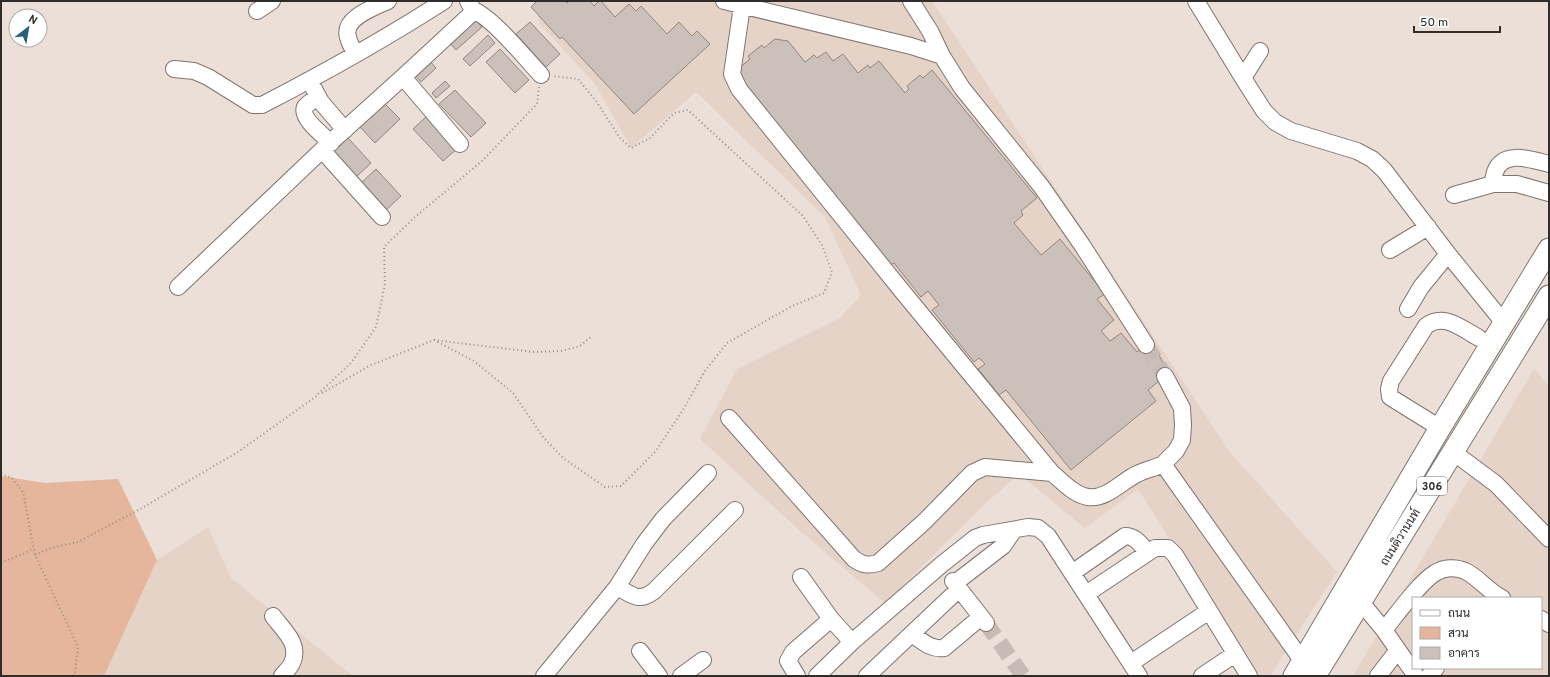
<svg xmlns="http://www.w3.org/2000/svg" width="1550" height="677" viewBox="0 0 1550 677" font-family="Overpass,Sarabun,sans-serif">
	<rect width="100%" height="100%" fill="#ebdfd8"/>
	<path fill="#e6d3c8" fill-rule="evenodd" d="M533 1H932L1229 451 1337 572 1270 676H1256L1138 489 1085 528 1019 474 985 504 885 603 799 530 700 439 737 369 840 318 861 295 825 217 696 92 631 148 595 84 540 24Z
		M1534 369 1549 386V676H1353ZM1413 598H1541V668H1413Z
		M208 527 231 578 353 676H104L157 560Z"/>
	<path fill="#e5b69c" d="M1 476 45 483 118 479 157 560 104 676H1Z"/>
	<path fill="#ccc0ba" stroke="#928680" d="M537 1H565L567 3 569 1H590L594 6 599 1H601L615 17 629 4 636 11 641 6 667 34 679 22 692 36 697 31 710 44 634 114 562 37 560 39 531 7Z
		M475 20 482 27 456 50 450 43Z
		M530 22 560 54 546 67 516 34Z
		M488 35 495 43 470 66 463 59Z
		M775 39 788 41 805 62 814 55 817 58 826 52 833 61 843 54 858 73 868 65 870 68 879 61 905 93 909 89 907 86 920 75 923 78 932 70 1037 198 1021 211 1023 215 1014 223 1041 255 1060 239 1105 294 1097 299 1114 320 1101 331 1110 341 1121 333 1137 352 1151 341 1169 373 1148 390 1156 401 1071 470 1006 390 999 395 978 369 985 364 979 358 974 362 932 310 939 305 928 291 921 297 894 263 889 266 734 72 750 59 748 56 762 45 764 48Z
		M500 49 529 80 515 93 486 62Z
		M430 61 436 68 421 82 415 75Z
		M445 81 450 86 436 98 432 93Z
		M455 90 486 123 471 137 439 104Z
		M384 103 400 119 375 143 359 126Z
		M428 115 458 148 443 161 413 129Z
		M348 138 371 163 353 180 330 155Z
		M376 169 401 196 384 212 359 185Z"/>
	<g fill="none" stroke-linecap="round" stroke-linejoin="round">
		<path stroke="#c6bbb5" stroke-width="16" stroke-dasharray="16 8" stroke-linecap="butt" d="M1146 345 1165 376
			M986 623 1023 676"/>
		<defs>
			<path id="minor" d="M724 1 911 46 942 56 962 88 1041 186 1082 245 1146 345
				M911 1 930 31 942 56
				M1196 1 1243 78 1264 111 1275 122 1291 131 1357 151 1372 159 1384 170 1448 254 1504 323
				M742 6 732 74 739 89 902 291 1052 473C1062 481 1074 495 1088 497 1106 500 1122 481 1137 474 1145 470 1155 468 1163 464
				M473 10C492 17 526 59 541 75
				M257 11 272 1
				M356 54C353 49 349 43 348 37 342 18 375 7 388 1
				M174 69 194 71 208 77 253 105H262C324 73 385 39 444 1
				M403 77 460 144
				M1243 78 1260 51
				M314 89 321 102 345 130
				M318 97C314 100 308 103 305 107 300 118 323 135 331 143
				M322 150 382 217
				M1493 184C1493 180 1494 175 1495 172 1503 149 1533 160 1549 164
				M1454 195 1493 184H1517L1549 193
				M1390 250 1428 227
				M178 287 322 150 403 77 471 14 473 10 468 1
				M1408 309 1421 287 1448 254
				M1165 376 1182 408 1183 425 1182 440 1176 451 1163 464 1301 659
				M729 418 854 559C863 565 868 566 878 563L925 521 972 473 985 467 1052 473
				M1440 428 1390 397 1389 389 1391 381 1426 326C1444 312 1462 329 1479 338
				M1453 452 1496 484 1549 539
				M1072 573 1125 536C1136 536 1141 545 1147 552
				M801 577 831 619 852 642 941 565 975 538 983 535 1028 527 1038 528 1048 536 1139 676
				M953 581 986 623
				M955 583 1003 546 1014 530
				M617 587C633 595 638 603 654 591L735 510
				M1086 594 1155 548H1168L1175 555 1249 676
				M1360 601 1384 630 1416 676
				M273 616C283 630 301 644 292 663 290 668 285 672 282 676
				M1541 619 1549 624
				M1384 630C1397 614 1419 583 1435 573 1444 567 1456 567 1465 571 1477 576 1489 592 1502 598
				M912 634C922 641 931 650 944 648L981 617
				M640 651 659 676
				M1131 663 1209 611
				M544 676 617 587 644 544 663 519 708 473
				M681 676 703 660
				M797 676 788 661 793 652 831 619
				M817 676 852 642
				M867 676 959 589
				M1202 676 1235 654
				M1378 676 1398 650
				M1429 676 1436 668"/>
			<path id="major" d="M1294 676 1440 428 1549 249
				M1315 676 1549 296"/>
		</defs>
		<use href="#minor" stroke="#7f746e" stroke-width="18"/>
		<use href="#major" stroke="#7f746e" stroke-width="23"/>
		<path stroke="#968d88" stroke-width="2" stroke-dasharray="1 3" stroke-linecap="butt" d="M434 340 474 361 513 393 543 437 563 458 605 487 621 486 655 452 683 410 705 371 727 343 792 306 824 293 832 272 822 245 803 216 688 110 674 113 650 138 631 148 620 138 596 101 578 79 553 76
			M322 393 371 365 434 340 534 352 561 351 580 346 592 336
			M318 394 351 363 376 327 385 284 384 247 415 217 482 161 537 104 539 87
			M1 474 12 478 23 492 35 555 78 647 75 673 73 676
			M35 555 51 548 78 542 142 508 238 452 318 395
			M1 563 25 553 34 548"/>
		<use href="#minor" stroke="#fff" stroke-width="16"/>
		<use href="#major" stroke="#fff" stroke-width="21"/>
	</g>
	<g text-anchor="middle" stroke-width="3" stroke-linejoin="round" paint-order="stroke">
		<rect fill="#fff" stroke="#6e6b69" stroke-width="1" x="1417" y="477" width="30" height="18" rx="3"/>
		<g font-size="11" font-weight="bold" fill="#302c29">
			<text x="1432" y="490">306</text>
		</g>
		<g font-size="12" fill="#302c29" stroke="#fff">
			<text transform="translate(1400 537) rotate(-58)" y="4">ถนนติวานนท์</text>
		</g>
	</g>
	<rect width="1550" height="677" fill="none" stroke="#302c29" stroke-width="4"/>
	<rect x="1412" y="597" width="130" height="72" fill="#ffffff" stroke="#acaba9"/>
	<rect x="1420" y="610" width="20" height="6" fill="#ffffff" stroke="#acaba9"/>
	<text x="1448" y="617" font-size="12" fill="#302c29">ถนน</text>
	<rect x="1420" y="627" width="20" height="12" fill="#e5b69c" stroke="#acaba9"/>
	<text x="1448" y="637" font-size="12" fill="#302c29">สวน</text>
	<rect x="1420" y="647" width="20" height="12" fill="#ccc0ba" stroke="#acaba9"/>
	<text x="1448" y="657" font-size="12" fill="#302c29">อาคาร</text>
	<g transform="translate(28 28) rotate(31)"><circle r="19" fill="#ffffff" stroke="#acaba9"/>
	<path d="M0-3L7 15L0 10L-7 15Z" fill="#266079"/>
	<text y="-6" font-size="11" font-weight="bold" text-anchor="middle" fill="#302c29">N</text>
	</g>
	<path d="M1414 26v6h86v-6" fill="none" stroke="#302c29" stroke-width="2"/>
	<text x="1420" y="26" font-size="12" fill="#302c29" stroke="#ffffff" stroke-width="3" paint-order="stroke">50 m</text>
</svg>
